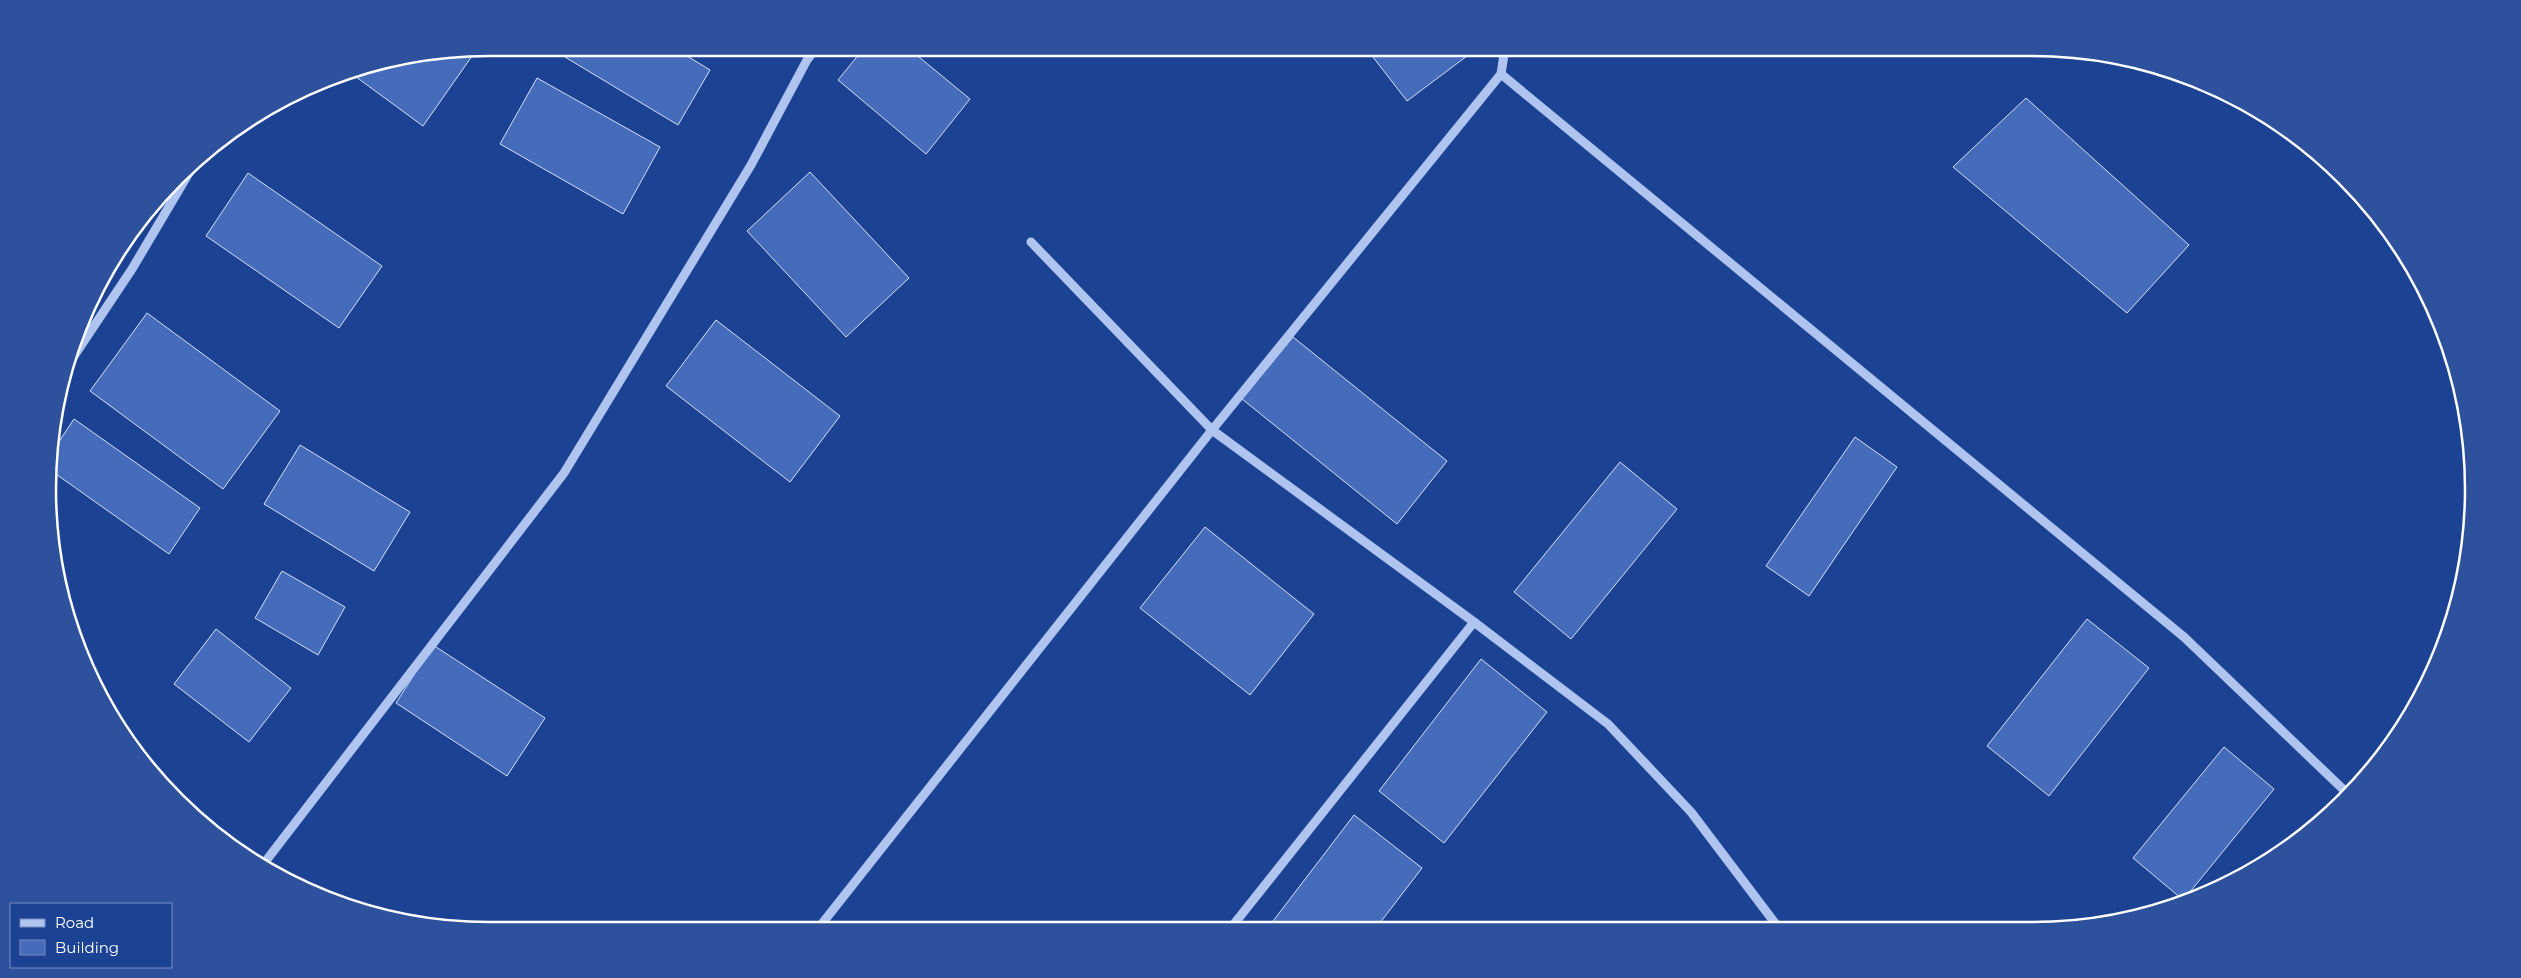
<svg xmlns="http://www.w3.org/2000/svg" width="2521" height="978" viewBox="0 0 2521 978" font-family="Montserrat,sans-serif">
	<rect width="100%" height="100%" fill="#1c4294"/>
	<path fill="#456bbb" stroke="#d5e1fa" d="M556 48H674L710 70 678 125 555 51Z
		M864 48H908L970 99 926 154 838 80Z
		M1366 48H1467L1471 53 1407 101Z
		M477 49 423 126 348 71Z
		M537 78 660 147 623 214 500 144Z
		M2026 98 2189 245 2127 313 1953 167Z
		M810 172 909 278 846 337 747 231Z
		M248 173 382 266 339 328 206 236Z
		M147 313 280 411 223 489 90 391Z
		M716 320 840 416 790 482 666 386Z
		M1293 337 1447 461 1397 524 1242 399Z
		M74 419 200 508 169 554 53 472 52 452Z
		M1855 437 1897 467 1809 596 1766 566Z
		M300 445 410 512 374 571 264 504Z
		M1620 462 1677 509 1571 639 1514 592Z
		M1205 527 1314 614 1250 695 1140 608Z
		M282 571 345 607 318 655 255 618Z
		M2087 619 2149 668 2049 796 1987 746Z
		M216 629 291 688 249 742 174 684Z
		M433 645 545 718 507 776 396 703Z
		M1481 659 1547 712 1444 843 1379 791Z
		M2224 747 2274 789 2185 898 2182 899 2133 858Z
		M1354 815 1422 868 1376 928 1267 929Z"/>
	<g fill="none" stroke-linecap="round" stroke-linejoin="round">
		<path stroke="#afc4ef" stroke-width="9" d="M1501 74 2184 637 2347 793
			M1031 242 1212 430 1474 622 1608 724 1691 812 1778 927
			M66 368 132 269 199 156
			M262 866 564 473 751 165 807 60 816 48
			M1230 929 1474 622
			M817 930 1212 430 1501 74 1505 48"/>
	</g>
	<path d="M0 0H2521V978H0ZM489 56H2032A433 433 0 0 1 2465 489V489A433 433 0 0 1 2032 922H489A433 433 0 0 1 56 489V489A433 433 0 0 1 489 56Z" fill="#2e519d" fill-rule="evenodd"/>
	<path fill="none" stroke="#fff" stroke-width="2.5" d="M489 56H2032A433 433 0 0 1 2465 489V489A433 433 0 0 1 2032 922H489A433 433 0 0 1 56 489V489A433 433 0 0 1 489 56Z"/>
	<rect x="10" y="903" width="162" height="65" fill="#1c4294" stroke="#778ebf"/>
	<rect x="20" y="919" width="25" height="8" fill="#afc4ef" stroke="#778ebf"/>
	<text x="55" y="928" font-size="15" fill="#ffffff">Road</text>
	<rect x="20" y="940" width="25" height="15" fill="#456bbb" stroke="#778ebf"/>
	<text x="55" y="953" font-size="15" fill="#ffffff">Building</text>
</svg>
